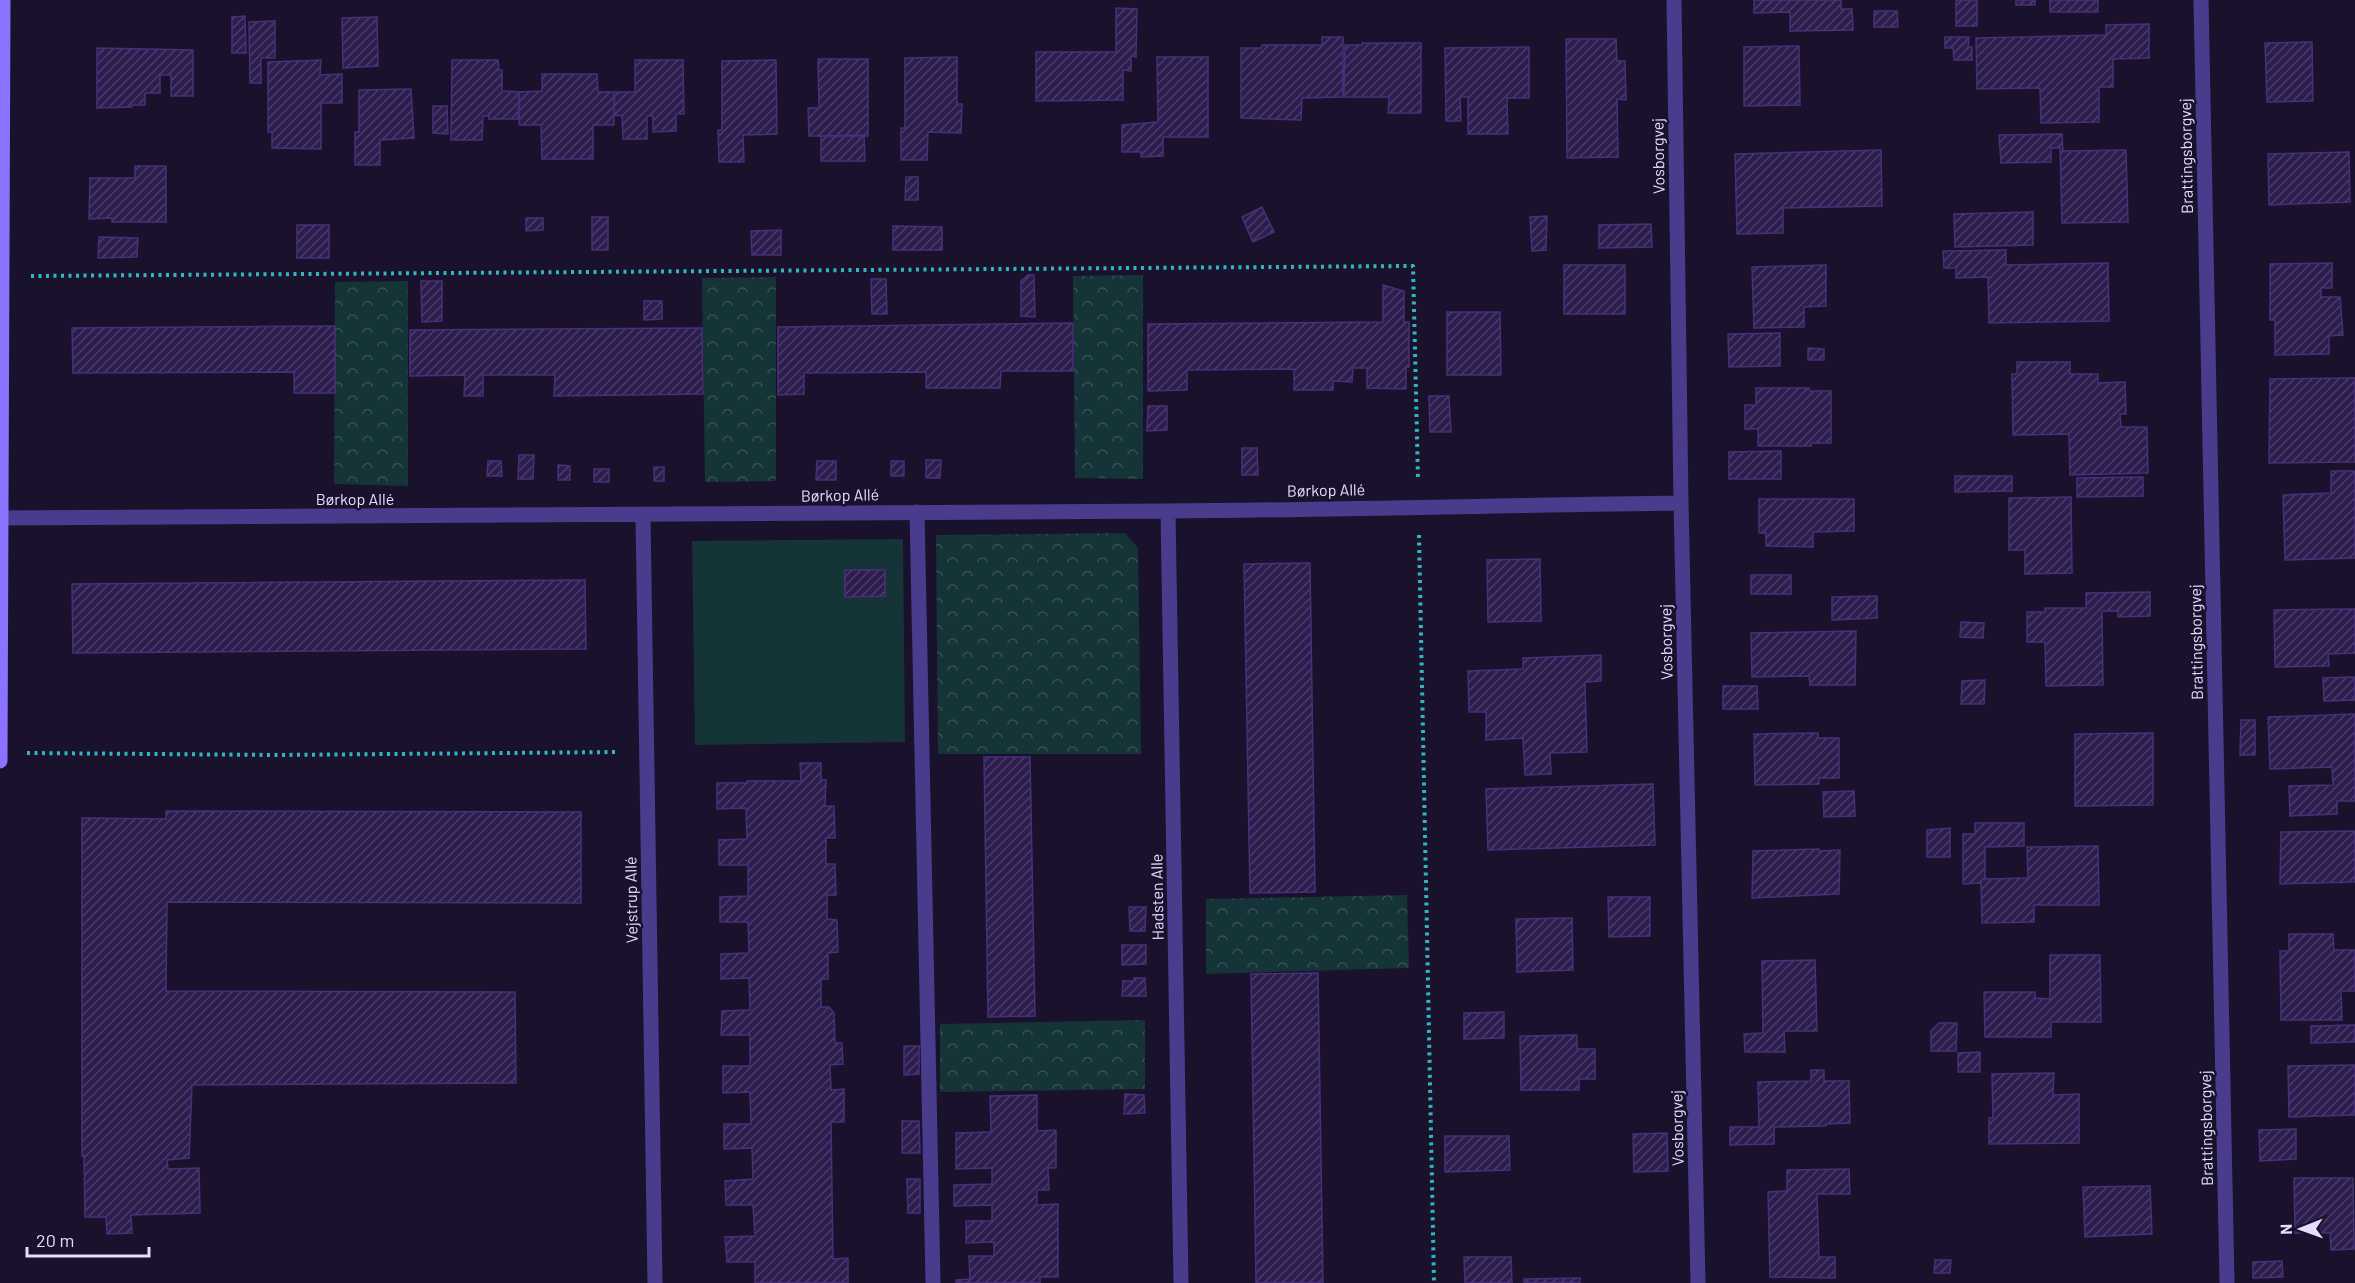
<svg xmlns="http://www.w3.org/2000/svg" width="2355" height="1283" viewBox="0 0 2355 1283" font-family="Barlow,sans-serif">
	<defs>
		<pattern id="park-crowns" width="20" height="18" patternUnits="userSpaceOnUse" patternTransform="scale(1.5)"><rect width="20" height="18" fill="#143437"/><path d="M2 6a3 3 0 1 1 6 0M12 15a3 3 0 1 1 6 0" fill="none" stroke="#365155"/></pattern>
		<pattern id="building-hatch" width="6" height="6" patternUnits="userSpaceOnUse" patternTransform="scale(1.5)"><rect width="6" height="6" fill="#2d1d4e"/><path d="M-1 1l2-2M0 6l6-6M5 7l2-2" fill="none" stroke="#4b3d69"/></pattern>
	</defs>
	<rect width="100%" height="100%" fill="#1a112d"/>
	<path fill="url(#park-crowns)" d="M1143 275V479L1075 478 1073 276Z
		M776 277V481L705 482 702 278Z
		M408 281V486L334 484 335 282Z
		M1125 533 1138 548 1141 754H938L936 535Z
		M1407 895 1409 968 1206 974V899Z
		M1145 1020V1089L940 1092V1024Z"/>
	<path fill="#143437" d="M903 539 905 742 695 745 692 541Z"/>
	<path fill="url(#building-hatch)" stroke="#482f7a" stroke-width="1.5" d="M1754 0H1841V9H1852L1853 30 1790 31V12L1754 13Z
		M1956 0H1977V26H1956Z
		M2016 0H2035V5H2016Z
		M2050 0H2098V12H2050Z
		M1116 8 1137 9 1136 57 1131 56V71L1123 70V100L1036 101V52H1116Z
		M1874 11H1897L1898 27H1874Z
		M245 16 246 53H232V17Z
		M377 17 378 66 343 68 342 18Z
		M275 21V58H261V83H250L249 22Z
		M2149 24V58L2113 59V87H2099V122L2041 123 2040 88 1977 89 1976 38 2106 35V25Z
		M1322 37H1343V97L1302 98 1301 120 1241 118V48H1261L1262 45H1322Z
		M1945 37H1969L1968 47H1972V60H1954L1953 48H1945Z
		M1566 39H1616L1617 61H1625L1626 100 1617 99 1618 157 1567 158Z
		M2312 42 2313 101 2267 102 2265 43Z
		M1362 43H1421V113H1388L1389 97H1344L1345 45H1362Z
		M1799 46 1800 105 1744 106V47Z
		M1529 47V98H1507L1508 134H1468V97H1460L1461 121H1446L1445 48Z
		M97 48 193 50V96H171V75H160V93H145V105H132V107L97 108Z
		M957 57V104H962L961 133 928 132 927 160H901V128H905V58Z
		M1157 57H1208V137H1163V156L1141 157V152H1122V125L1158 122Z
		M818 59H868V136H809L808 108H819Z
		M321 60 320 75 342 74V103H321V149L272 148V132H268V62Z
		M452 60H498L499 70H502V91L519 92 518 119H489V116H483L482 140H451Z
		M635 60H683L684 114H676V131L653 132V116H647V139H623L622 116 614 115V92H635Z
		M776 60 777 134 743 135 744 162H719L718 130H722V61Z
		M542 74H597L598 92H614V125H593V159H542L541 125H519V92L542 91Z
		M411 89 414 138 380 140V165H355V132H359V90Z
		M433 106H447L448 134 433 133Z
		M2062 134 2063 151 2126 150 2128 222 2062 223 2060 148H2051V162L2001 163 1999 135Z
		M864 135 865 161H821V136Z
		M1881 150 1882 206 1783 208V233L1737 234 1735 154Z
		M2349 152 2350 202 2269 205 2268 154Z
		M135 166H166V222H112V218L89 219 90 178H135Z
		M906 177H918V200H905Z
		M1262 207 1274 232 1253 242 1242 217Z
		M2033 212V245L1955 247 1954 214Z
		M1547 216 1546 250 1532 251 1530 217Z
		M592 217H608V250H592Z
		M526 218H543V230L526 231Z
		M1651 224 1652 247 1599 248V225Z
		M297 225H329V258H297Z
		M893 226 942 227V250H893Z
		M781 230V255H752L751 231Z
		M99 237 138 238 137 257 98 258Z
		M2006 250V265L2108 263 2109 321 1989 323 1988 277 1956 278V268H1944L1943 251Z
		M2332 263V288H2321V297H2340L2343 335 2329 336V354L2275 355V320H2270V264Z
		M1564 265H1625V314H1564Z
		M1826 265V306L1804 307V327L1754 328 1752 267Z
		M1028 275H1034L1035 317 1021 316V281Z
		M871 279H886L887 314H872Z
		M421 281H442V321L422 322Z
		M1383 285 1404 291V322H1409V367H1406V389L1367 388V368H1353L1352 382 1333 381V390H1294V369L1187 370V390L1148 391V324L1383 322Z
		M644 301H662V319L644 320Z
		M1447 312H1500L1501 375H1447Z
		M1073 323V371H1001L1000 388H926V372L804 373V394L778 395V327Z
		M335 326V393H294V372L73 373 72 328Z
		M702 328 703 394 554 396 555 375H483V396H464L465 375 410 376V330Z
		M1780 333V366L1729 367 1728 334Z
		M1808 348 1824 349V360H1808Z
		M2017 362H2070V374H2098V383L2125 382 2126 414H2120L2121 427H2147L2148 473 2070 475 2069 434 2013 435 2012 374H2017Z
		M2355 378V462L2269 463 2270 379Z
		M1756 388H1809L1810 391H1831V443H1811V446H1758V429H1745V405H1756Z
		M1429 396H1449L1451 432H1430Z
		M1148 406H1167V430L1147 431Z
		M1242 448H1257L1258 475H1242Z
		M1781 451V479H1729V452Z
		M519 455H534L533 479H518Z
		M926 460H941L940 478H926Z
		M488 461H501L502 476H487Z
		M817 461H836V480H816Z
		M891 461H904V476H891Z
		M558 465 570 466V480H558Z
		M654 467H664V481H654Z
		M594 469H609V482H594Z
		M2331 471H2355V558L2285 560 2283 495 2331 493Z
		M1955 476H2012V491L1955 492Z
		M2143 477V496L2077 497V478Z
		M2071 497 2072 573 2025 574V550H2009V498Z
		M1759 499H1854V531L1813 532V547L1766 546V533H1759Z
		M1540 559 1541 621 1488 622 1487 560Z
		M1310 563 1315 892 1250 893 1244 564Z
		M845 570H885V596L845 597Z
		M1751 575H1791V594H1751Z
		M585 580 586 649 73 653 72 584Z
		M2150 592V616L2118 617V611H2102L2103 685 2046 686 2045 642H2027V612H2045V608H2086V593Z
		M1877 596V618L1832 620V597Z
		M2355 609V653L2328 654 2329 666 2275 667 2274 610Z
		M1961 622 1984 623 1983 638 1960 637Z
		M1856 631 1855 685H1810L1809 676 1752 677 1751 633Z
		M1601 655V681L1585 682 1587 752 1550 753 1551 774 1525 775 1523 738 1486 740V712H1469L1468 671 1523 669V658Z
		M2355 677V700L2324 701 2323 678Z
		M1985 680 1984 704H1961L1962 681Z
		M1723 686H1757L1758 709H1723Z
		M2355 714V801H2337V814L2290 816 2289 786 2333 785 2332 767 2270 769 2268 717Z
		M2241 720H2255V755H2240Z
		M1818 733V738H1839V778H1819V784L1755 785 1754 734Z
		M2153 733V805L2075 806V734Z
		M984 757H1030L1035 1016 988 1017Z
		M800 763H821V780H826L825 806H834L835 838H826V864H835L836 895H827V919L837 920 838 952 828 953V979H821V1007H829L834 1013 835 1043H842L843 1064 830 1065 831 1090 844 1089V1122H831L833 1259 848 1258V1283H755V1262H727L725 1237 755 1236 753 1205H726L725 1181 753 1179 752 1148 724 1149V1124H751L750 1092 723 1093V1066H750V1035H721L722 1011 750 1010 749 978 721 979V954L749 953 748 922H720V897L748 896V865H719V840L747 839 746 808 717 809V783H747V781H801Z
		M1653 784 1655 845 1488 850 1486 789Z
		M1854 791 1855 816 1824 817 1823 792Z
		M166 811 581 812V903L167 902 166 991 515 992 516 1083 192 1085 189 1158 167 1160 168 1169 199 1168 200 1213 131 1215 132 1233 107 1234 106 1217H85L84 1155 82 1156V818L166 819Z
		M1975 823H2024V846L1985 847V879L2028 878 2027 847 2098 846 2099 905H2034V922L1982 923 1981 883 1963 884V834H1975Z
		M1950 828V857H1927V830Z
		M2355 831V882L2280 884 2281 832Z
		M1819 849V851L1840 850 1839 894 1752 898 1753 851Z
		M1608 897H1650V936L1609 937Z
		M1129 907H1146L1145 931H1130Z
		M1572 918 1573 970 1517 972 1516 919Z
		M2289 934H2333L2334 950H2355V991H2341L2342 1020H2281L2280 951H2289Z
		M1122 945H1146V964L1122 965Z
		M2050 955H2100L2101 1022H2051V1037H1985L1984 992H2035V998L2050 999Z
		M1815 960 1817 1031H1784L1785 1052H1745L1744 1034 1763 1033 1762 961Z
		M1318 973 1323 1283H1256L1251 974Z
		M1134 978H1145L1146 996H1122L1123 981H1134Z
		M1504 1012V1038L1464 1039V1013Z
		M1939 1023H1957L1956 1051H1931V1031Z
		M2355 1025V1042L2311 1043V1026Z
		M1577 1035V1049H1595V1079H1579V1090H1521L1520 1036Z
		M904 1046H919V1074L904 1075Z
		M1980 1052V1072H1958V1053Z
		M2355 1065V1115L2289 1117 2288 1066Z
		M1811 1070H1824V1081H1849L1850 1123 1826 1124V1126L1774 1127V1144L1730 1145V1127H1759L1758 1082 1811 1081Z
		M2054 1073 2053 1095 2079 1094V1143L1989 1144V1118H1993L1992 1074Z
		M1125 1094 1144 1095 1145 1113 1124 1114Z
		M1037 1095V1131L1056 1130V1168H1048L1049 1190H1037V1205L1058 1204V1277H1040V1283H956V1280L970 1279 969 1256H994V1242L966 1243V1221H992V1205L954 1206V1185L992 1184V1168L956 1169V1133L991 1132 990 1096Z
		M902 1121H919L920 1153H902Z
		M2296 1129V1159L2260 1161 2259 1130Z
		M1667 1133 1668 1171 1634 1172 1633 1134Z
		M1445 1136H1509L1510 1170 1445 1172Z
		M1849 1169 1850 1194H1817L1819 1257H1835V1278L1770 1277 1768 1192 1787 1191V1170Z
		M2294 1178H2353L2354 1249 2331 1250 2330 1233H2295Z
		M907 1179H920V1213H908Z
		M2150 1186 2152 1234 2085 1237 2083 1187Z
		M1464 1257H1511L1512 1283H1465Z
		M1935 1260H1951L1950 1273H1934Z
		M2282 1261 2283 1277 2253 1278V1262Z
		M1580 1278V1283H1524V1279Z"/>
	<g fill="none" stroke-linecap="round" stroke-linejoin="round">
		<path stroke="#2fb7c1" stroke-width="4" stroke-dasharray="3 4.5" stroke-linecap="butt" d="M31 276 1413 266 1418 479
			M1419 535 1434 1283
			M27 753 277 755 619 752"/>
		<path stroke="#493c8c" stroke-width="15" d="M917 512 933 1283"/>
		<path stroke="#493c8c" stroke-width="15" d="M1674 0 1681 503 1698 1283
			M2201 0 2227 1283
			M1168 511 1181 1283
			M643 516 655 1283
			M1 518C389 517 777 515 1166 511 1337 510 1509 505 1681 503"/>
		<path stroke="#8a74ff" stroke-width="15" d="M0 761 3 0"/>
	</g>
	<g text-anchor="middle" stroke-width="5" stroke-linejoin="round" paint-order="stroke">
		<g font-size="16" fill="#e5ddff" stroke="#1a112d">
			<text transform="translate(1658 156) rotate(-91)" y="6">Vosborgvej</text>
			<text transform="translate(2186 156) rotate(-91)" y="6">Brattingsborgvej</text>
			<text transform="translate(1326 490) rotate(-1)" y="6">Børkop Allé</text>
			<text transform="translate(840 495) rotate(-1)" y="6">Børkop Allé</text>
			<text x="355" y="505">Børkop Allé</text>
			<text transform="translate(1666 642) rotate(-91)" y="6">Vosborgvej</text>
			<text transform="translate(2196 642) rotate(-91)" y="6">Brattingsborgvej</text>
			<text transform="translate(1157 897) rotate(-91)" y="6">Hadsten Alle</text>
			<text transform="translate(631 900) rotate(-91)" y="6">Vejstrup Allé</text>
			<text transform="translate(1677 1128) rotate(-91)" y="6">Vosborgvej</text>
			<text transform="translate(2206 1128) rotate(-91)" y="6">Brattingsborgvej</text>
		</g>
	</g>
	<g transform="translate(2301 1229) rotate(269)" stroke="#1a112d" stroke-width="4.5" paint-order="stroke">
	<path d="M0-4.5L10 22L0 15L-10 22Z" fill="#e5ddff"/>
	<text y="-9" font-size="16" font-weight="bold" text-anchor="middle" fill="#e5ddff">N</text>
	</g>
	<path d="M27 1247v9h122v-9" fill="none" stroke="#e5ddff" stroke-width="3"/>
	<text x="36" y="1247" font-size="18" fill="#e5ddff" stroke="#1a112d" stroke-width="4.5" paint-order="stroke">20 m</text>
</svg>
